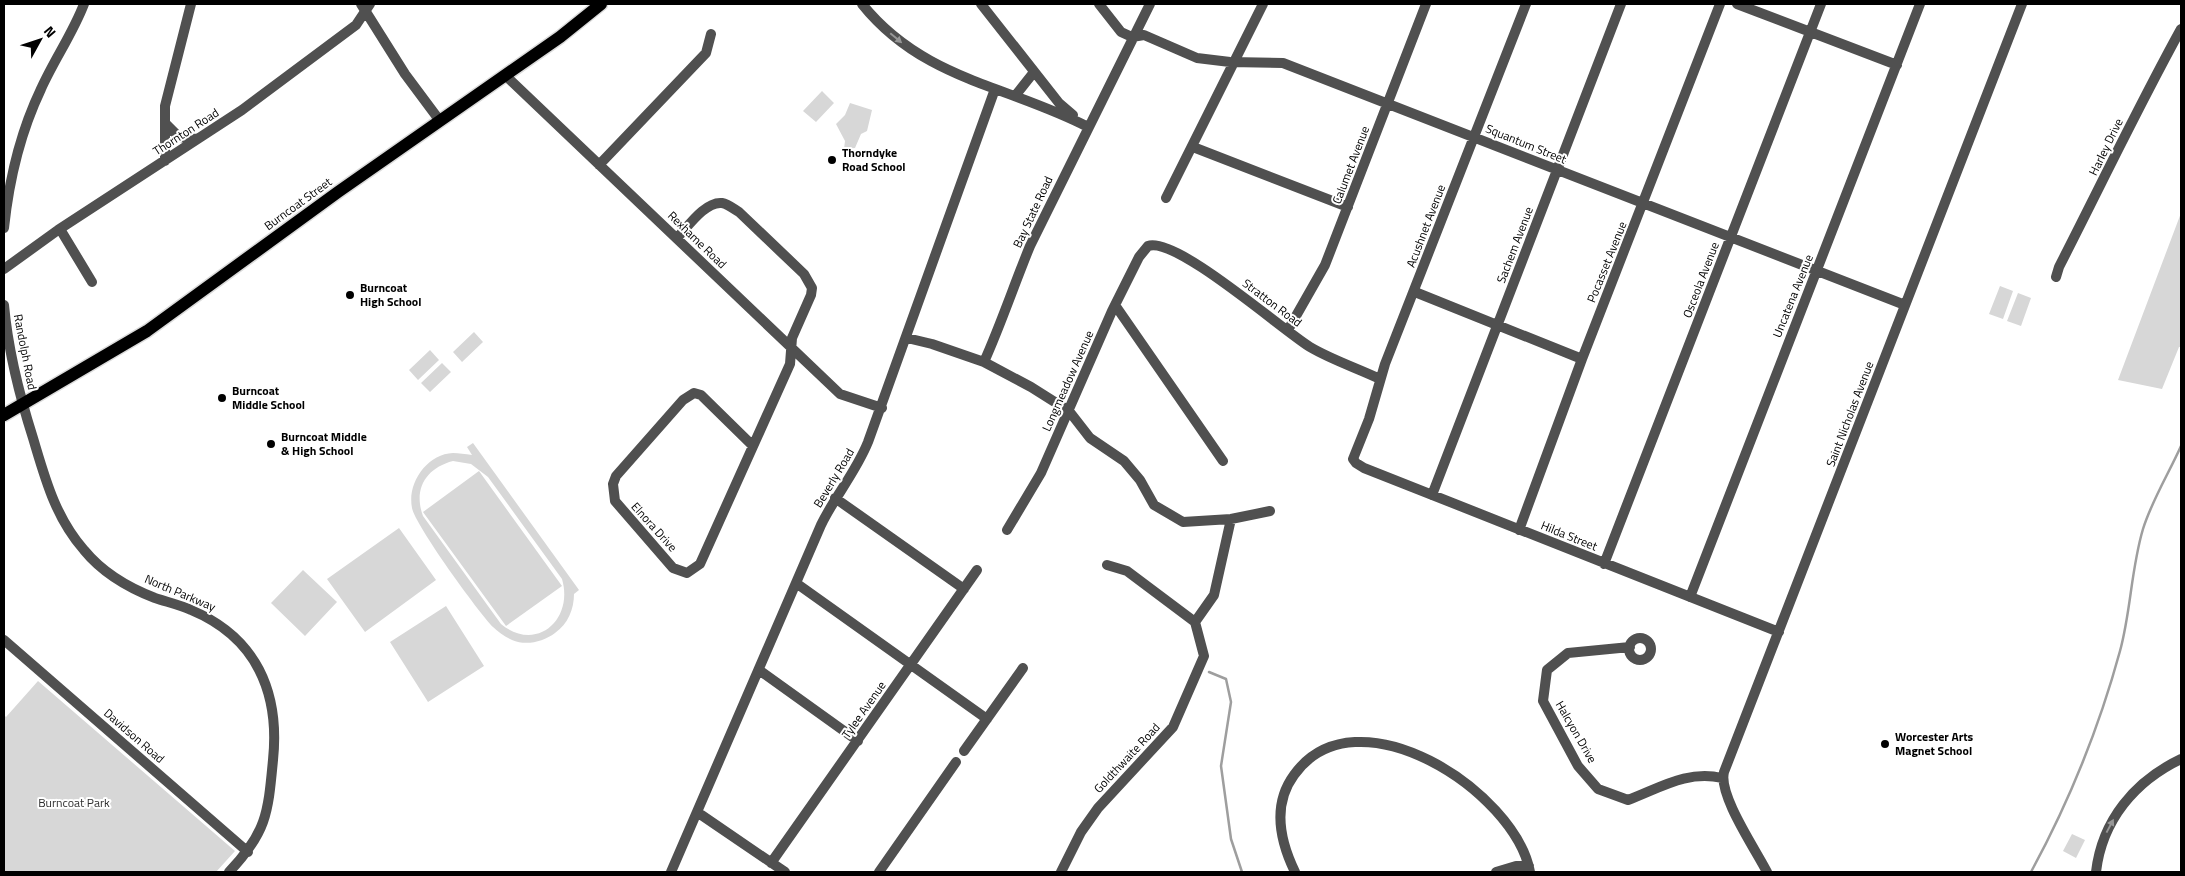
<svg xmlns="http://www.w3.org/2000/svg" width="2185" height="876" viewBox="0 0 2185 876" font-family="'Titillium Web',sans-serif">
	<rect width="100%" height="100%" fill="#fff"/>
	<path fill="#d7d7d7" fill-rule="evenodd" d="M822 91 834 103 816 122 803 111Z
		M850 103 872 110 867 131 861 134 855 148 844 149 845 141 836 124 845 115Z
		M2181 213V347H2179L2162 389 2118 380Z
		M2000 286 2013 291 2003 319 1989 314Z
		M2018 293 2031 298 2021 326 2007 321Z
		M474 332 483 342 462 362 453 352Z
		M430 350 439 360 418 380 409 370Z
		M442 363 451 372 430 392 421 383Z
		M473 443 579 590 574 594C574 609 568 624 555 633 543 642 526 646 512 640 505 637 498 632 493 627 479 613 415 525 412 508 407 483 427 454 453 453 459 453 465 454 472 455L467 447ZM453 461 471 464 488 477 562 579C574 620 536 653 501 624L423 516C413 489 426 468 453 461Z
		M479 471 562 586 506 626 423 512Z
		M399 528 436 580 365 632 327 579Z
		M303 570 337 602 305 636 271 603Z
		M446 606 484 666 428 702 390 642Z
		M38 681 235 851 216 872H4V715L6 717Z
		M2072 834 2085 840 2076 858 2063 851Z"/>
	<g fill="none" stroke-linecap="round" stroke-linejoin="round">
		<path stroke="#9e9e9e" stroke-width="2.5" d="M1209 672 1226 679 1231 702 1221 766 1231 839 1242 872
			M2031 872C2069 802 2099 728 2120 651 2131 611 2131 569 2143 529 2152 500 2169 473 2181 446"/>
		<defs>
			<path id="major" d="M4 415 147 331 338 192 560 37 601 4"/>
		</defs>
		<use href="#major" stroke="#dbdbdb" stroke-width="15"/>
		<path stroke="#505050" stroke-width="10" d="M361 4 405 74 440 121
			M862 4C923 80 1007 85 1088 127
			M981 4 1059 103 1073 115
			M1099 4 1121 32 1132 37 1144 35 1197 58 1230 62 1283 63 1905 305
			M1526 4 1385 364 1369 419 1353 459 1356 463 1364 468 1779 632
			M1737 4 1897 65
			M505 75 840 394 882 408
			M1015 96 1034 72
			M165 123 179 137 197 139
			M1193 147 1348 207
			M165 161V106L191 4
			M599 165 706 53 711 34
			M1166 198 1263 4
			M4 228C9 180 20 133 41 89 54 60 73 33 84 4
			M60 229 92 282
			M677 238C687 228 705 201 722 203 728 204 734 209 739 212L804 274 812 288 811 295 792 338 790 364 700 564 687 573 673 568 615 501 613 484 616 476 683 400 694 393 701 395 752 445
			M4 269 58 230 242 110 356 25 370 4
			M2056 277 2059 267C2100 187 2138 107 2181 29
			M1415 292 1582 359
			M4 305C8 350 19 394 33 438 45 478 55 517 84 550 102 572 129 588 155 598 167 602 180 605 191 610 256 637 280 692 273 760 268 813 267 832 229 872
			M1115 305 1223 461
			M1288 330 1325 265 1426 4
			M907 338 932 344 984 362C1001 324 1014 285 1030 246L1150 4
			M984 362 1031 387 1069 411 1090 438 1124 461 1140 480 1154 505 1183 522 1231 519 1270 511
			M1432 495 1621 4
			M835 498 964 589
			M1007 530 1041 473 1112 311 1139 257 1148 246C1176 236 1282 330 1310 347 1332 360 1357 368 1380 379
			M1519 530 1582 359 1720 4
			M1604 564 1821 4
			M1107 565 1127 571 1195 622
			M796 583 987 719
			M1690 597 1920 4
			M1629 649a11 11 0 1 1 22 0a11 11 0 1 1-22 0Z
			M4 640 248 852
			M1630 647 1568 653 1547 670 1543 701 1578 766 1598 789 1628 800C1660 788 1687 770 1722 778
			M759 670 858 741
			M964 751 1023 668
			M697 812 785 872
			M771 863 977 570
			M671 872 821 525C835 496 856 472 868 442L995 89
			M879 872 956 762
			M1061 872 1081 832 1098 808 1173 727 1204 656 1195 622 1214 595 1231 519
			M1295 872C1280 841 1272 805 1294 775 1356 688 1515 791 1530 872
			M1496 872 1516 866H1529
			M1767 872C1756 850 1718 795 1724 772L2022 4
			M2096 872C2102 820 2135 781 2181 759"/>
		<use href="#major" stroke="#000" stroke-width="12"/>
	</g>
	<defs><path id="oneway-solid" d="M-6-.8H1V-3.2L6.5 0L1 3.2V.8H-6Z" transform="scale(1.25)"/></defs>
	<g fill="#969696">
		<use href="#oneway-solid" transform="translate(896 38) rotate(40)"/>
		<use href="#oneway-solid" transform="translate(2110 826) rotate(-62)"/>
	</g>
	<g fill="#000" stroke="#fff" stroke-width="2">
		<circle cx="832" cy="160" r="5"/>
		<circle cx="350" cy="295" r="5"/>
		<circle cx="222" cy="398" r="5"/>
		<circle cx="271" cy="444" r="5"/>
		<circle cx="1885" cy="744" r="5"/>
	</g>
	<g text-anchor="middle" stroke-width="4" stroke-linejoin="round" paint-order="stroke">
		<g font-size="12" fill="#000" stroke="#fff">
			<text transform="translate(186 132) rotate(-33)" y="4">Thornton Road</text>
			<text transform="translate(1526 144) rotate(22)" y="4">Squantum Street</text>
			<text transform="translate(2106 147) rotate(-64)" y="4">Harley Drive</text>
			<text transform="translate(1351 165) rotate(-69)" y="4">Calumet Avenue</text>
			<text transform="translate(298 204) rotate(-36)" y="4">Burncoat Street</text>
			<text transform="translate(1033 212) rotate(-65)" y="4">Bay State Road</text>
			<text transform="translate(1426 226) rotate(-69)" y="4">Acushnet Avenue</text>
			<text transform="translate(697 240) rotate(44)" y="4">Rexhame Road</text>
			<text transform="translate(1515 245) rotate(-69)" y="4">Sachem Avenue</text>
			<text transform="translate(1607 262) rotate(-68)" y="4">Pocasset Avenue</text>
			<text transform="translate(1701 280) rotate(-69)" y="4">Osceola Avenue</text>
			<text transform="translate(1793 296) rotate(-68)" y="4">Uncatena Avenue</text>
			<text transform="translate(1272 303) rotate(37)" y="4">Stratton Road</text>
			<text transform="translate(25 352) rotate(79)" y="4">Randolph Road</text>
			<text transform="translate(1068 381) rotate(-66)" y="4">Longmeadow Avenue</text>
			<text transform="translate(1850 414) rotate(-69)" y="4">Saint Nicholas Avenue</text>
			<text transform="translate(834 478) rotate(-59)" y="4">Beverly Road</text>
			<text transform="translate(654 527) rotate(48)" y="4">Elnora Drive</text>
			<text transform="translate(1569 536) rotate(22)" y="4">Hilda Street</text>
			<text transform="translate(180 593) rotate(23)" y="4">North Parkway</text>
			<text transform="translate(864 710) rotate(-55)" y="4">Tylee Avenue</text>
			<text transform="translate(1576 732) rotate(60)" y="4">Halcyon Drive</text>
			<text transform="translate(134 736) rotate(41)" y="4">Davidson Road</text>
			<text transform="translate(1127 758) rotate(-47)" y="4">Goldthwaite Road</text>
		</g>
		<g font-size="12" font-weight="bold" fill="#000" stroke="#fff" text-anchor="start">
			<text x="842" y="157">Thorndyke<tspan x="842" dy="14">Road School</tspan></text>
			<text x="360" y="292">Burncoat<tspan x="360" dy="14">High School</tspan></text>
			<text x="232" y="395">Burncoat<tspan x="232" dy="14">Middle School</tspan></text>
			<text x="281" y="441">Burncoat Middle<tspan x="281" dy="14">&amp; High School</tspan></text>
			<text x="1895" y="741">Worcester Arts<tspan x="1895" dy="14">Magnet School</tspan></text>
		</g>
		<g font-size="12" fill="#2e2e2e" stroke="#fff">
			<text x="74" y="807">Burncoat Park</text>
		</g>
	</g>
	<rect width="2185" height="876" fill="none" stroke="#000000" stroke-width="10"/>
	<g transform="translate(40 40) rotate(50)" stroke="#ffffff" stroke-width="4" paint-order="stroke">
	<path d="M0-4L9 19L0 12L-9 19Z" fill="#000000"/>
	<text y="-8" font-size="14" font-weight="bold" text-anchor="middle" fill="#000000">N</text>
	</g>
</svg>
